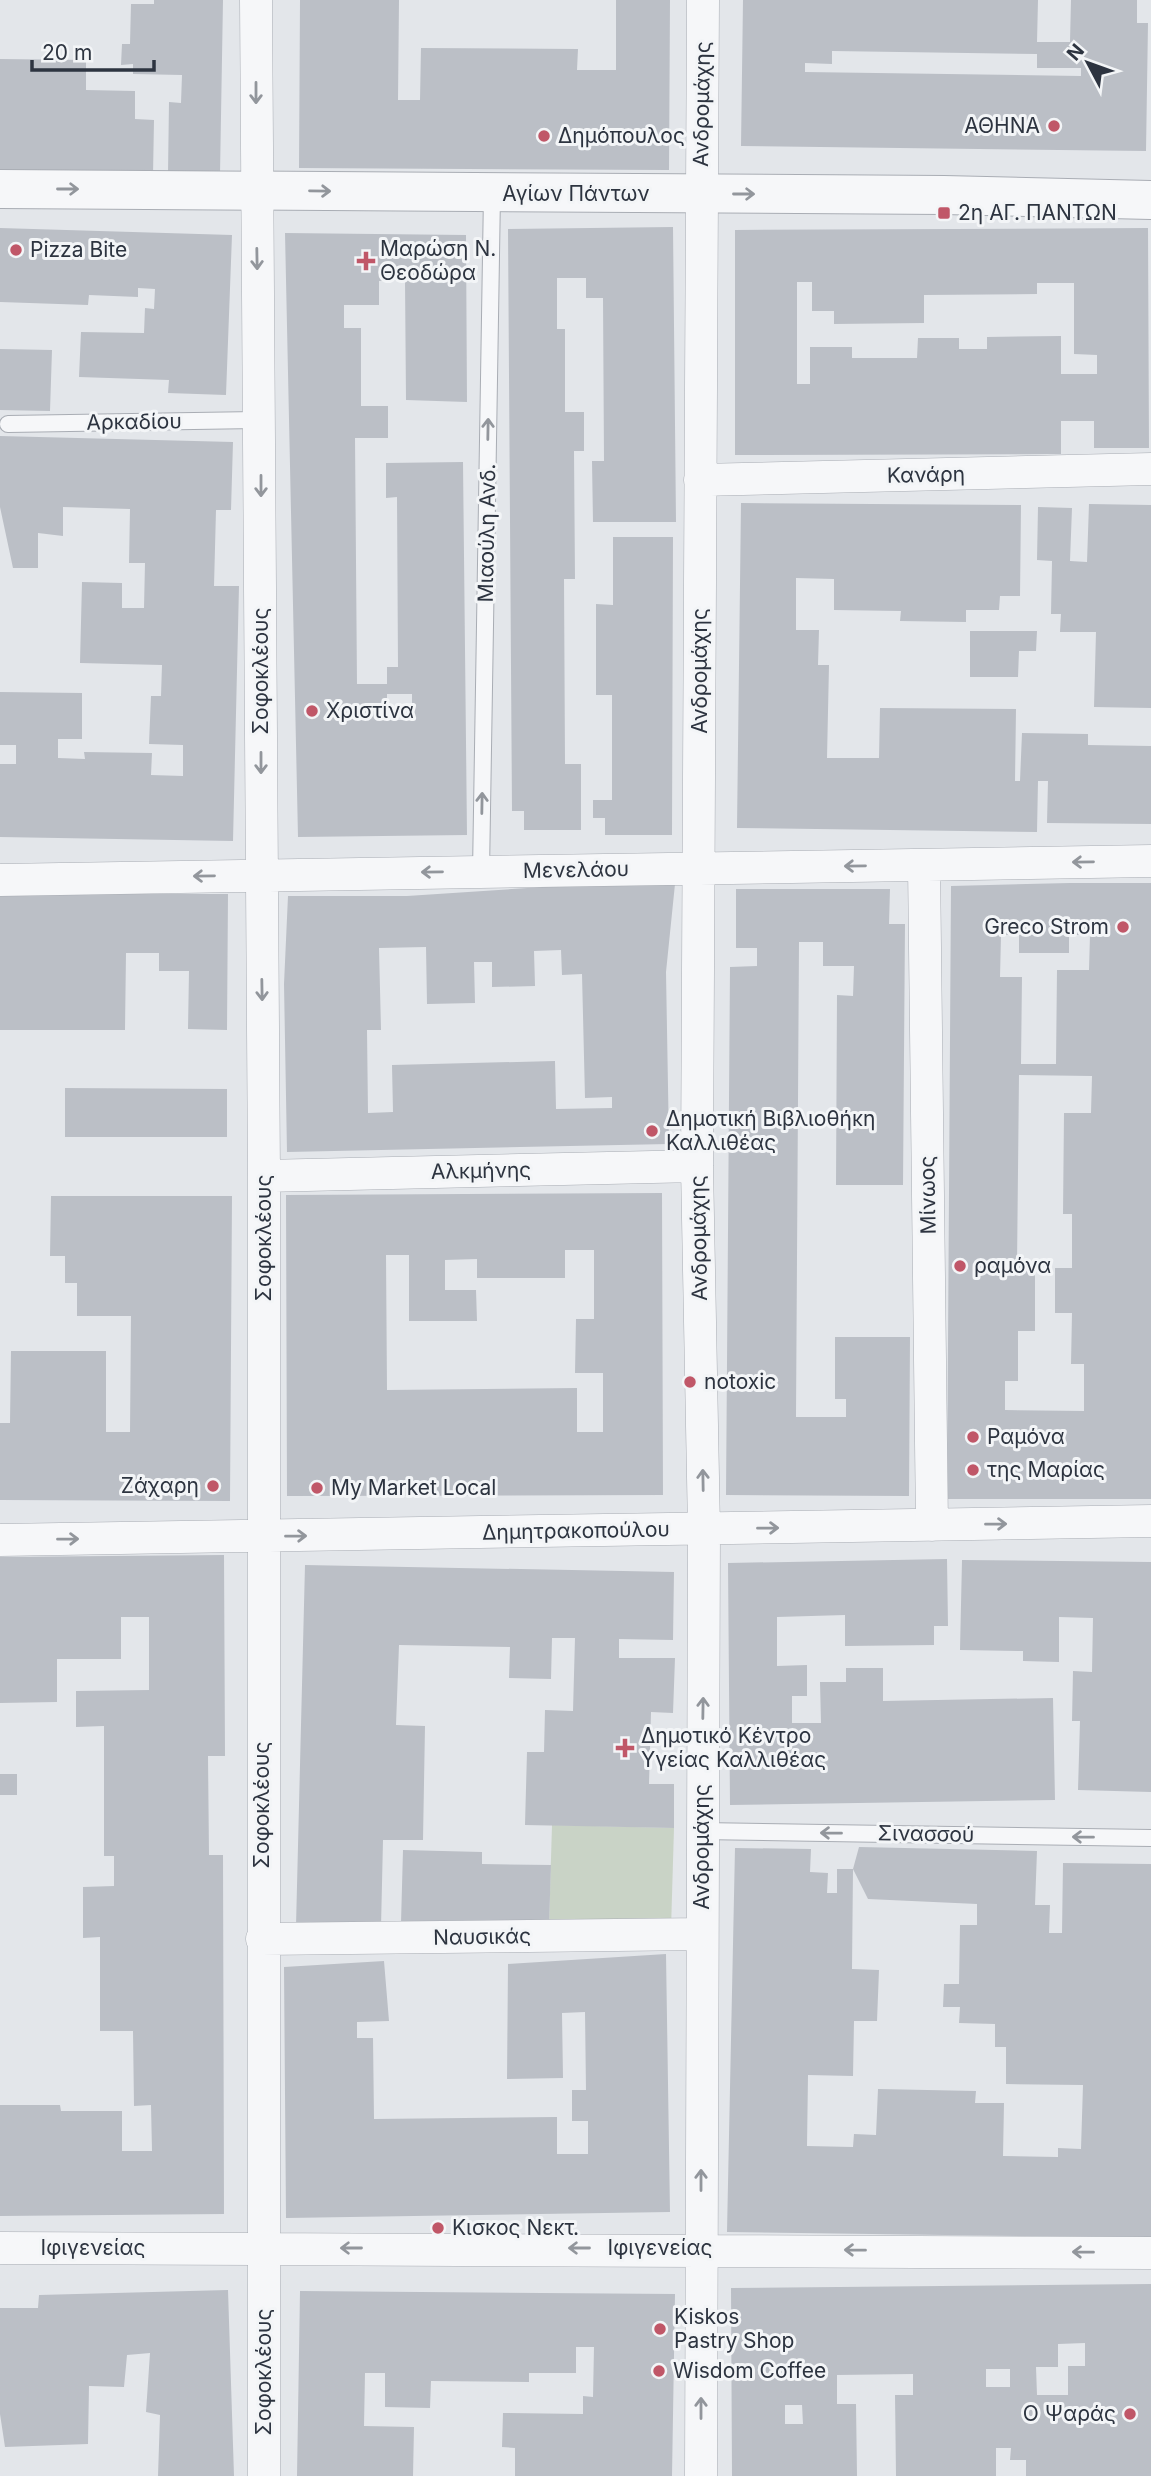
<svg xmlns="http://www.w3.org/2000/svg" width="1151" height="2476" viewBox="0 0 1151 2476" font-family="Inter,sans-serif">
	<rect width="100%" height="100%" fill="#e3e6ea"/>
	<path fill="#c9d3c6" d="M552 1825 674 1828 671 1929 549 1926Z"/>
	<path fill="#bbbfc6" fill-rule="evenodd" d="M154 0H223L220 174 168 173 169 102 181 103 182 75 133 74V64L121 65 122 44H130L131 4H154Z
		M300 0H399L398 100H420L421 48 578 49 577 70H616V0H670L669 170 299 168Z
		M743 0H1038L1037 42H1070L1071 0H1137V23H1148L1146 151 741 146ZM832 51 1037 54V68H1081V76L805 72V63L832 64Z
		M0 59 86 60V90L135 91V119L154 120 153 175 0 172Z
		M673 227 676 522H593L592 461H604L603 298H586V278H557V329H565V412H584V451H574L575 579H564L565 764H581V830H524V811H512L508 229Z
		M0 228 232 235 226 395 168 393 169 380 79 377 81 332 144 333 145 308 154 309 155 289 138 288V297L89 295 88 305 0 302Z
		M1148 228 1149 448H1094V421H1061V454L735 455V230ZM797 282H812V311H834V324L924 323V295L1037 294V283H1074V354L1097 355V374H1061V336L987 337V349H959V338H918L917 358H852V347H810V384H797Z
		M285 233 466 235 467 402 406 400 405 280 379 281V305H344V328H361V406H388V438H355L357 684H387V667H398L397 497 386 498V463L463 462 467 835 298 837ZM387 694H412V720H387Z
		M0 349 52 350 50 411 0 410Z
		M0 436 233 442 231 510H216L214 586H239L233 841 0 837V764H16V745H0V692L82 693V739H58V758L85 759 84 752 152 753 151 775 183 776V745L149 744 151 696H161L162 665 80 663 82 582 122 583V608H144L145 563H129L130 509 63 507V536L38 533V568H13L0 507Z
		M741 503 1021 505 1020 596H1000L999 610H966V622L900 621 901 611 834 610V579L796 578V630H819L818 665H829L827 758H879L880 708 1016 709 1015 781H1020L1022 733 1088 734V745L1151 746V824L1047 823 1048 781H1038L1037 832 737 828Z
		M1089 504 1151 505V708L1094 707 1096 632H1060L1061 614H1051L1052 561 1037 560 1038 507 1072 508 1070 561 1087 562Z
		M613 537H673L672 835H605V818H593V800H612V695H596V604L613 605Z
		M970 631H1037L1036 651H1019L1018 677H970Z
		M1070 883H1151V1499H947L951 886ZM1001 935H1019V953H1069V935H1090L1089 970H1057L1056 1064H1021L1022 977H1000ZM1019 1075 1092 1076 1091 1113H1064L1063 1214H1072V1268H1055V1313H1072L1071 1364H1084V1411L1005 1410V1381H1018V1331H1035V1265H1017Z
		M675 884 666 972 669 1144 287 1152 284 984 288 896H407L558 886ZM426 947 427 1004 475 1003 474 962H492V987L535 986 534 951 561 950 562 975 582 974 585 1098 612 1097V1108L556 1109 555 1061 392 1065 393 1112 368 1113 367 1030H381L379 948Z
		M736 889H890L889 924H905L903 1185H836L837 995 853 996 854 966H823V942H799L796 1417H846V1399H835V1337H910L909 1496 726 1495 730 967 757 966V948H736Z
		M0 894H228L227 1030 188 1029 189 971H159V953H126L125 1030H0Z
		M65 1088 227 1089V1137H65Z
		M662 1193 663 1495 287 1496 286 1195ZM565 1250H594V1319H576L575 1373H603V1432H577V1388L387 1390 386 1255H409V1321H477L476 1290H445V1260L477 1259V1278H565Z
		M51 1196H232L230 1501 0 1500V1423H10L11 1351H106V1432H130L131 1316H77V1283H65V1256H50Z
		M224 1555 225 1756H208L209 1855H223L224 2214 0 2216V2105H60L61 2111H122V2151H152L151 2105 134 2106 133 2031H100V1937L83 1938V1887L114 1886V1856H104V1726L76 1727V1691L149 1690V1617H121V1659H57V1702L0 1703V1557Z
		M947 1559 948 1626H934V1645L845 1646V1615L777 1617V1666L807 1665V1696H792V1723H821L820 1682H846V1668H883V1701L1053 1698 1055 1800 730 1805 728 1563Z
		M962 1560 1151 1562V1792L1078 1790 1080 1721H1072L1073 1671 1092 1672 1093 1618 1059 1617V1662L1023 1661V1651L960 1650Z
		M305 1565 674 1572 673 1640 619 1639V1658H675L673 1713 651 1712 649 1784H674V1828L525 1825 527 1752H544L545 1710 573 1711 575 1638H552L551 1679 509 1678 510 1647 399 1645 396 1725 425 1726 423 1840H383L381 1927 296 1926Z
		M0 1774H17V1795H0Z
		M859 1847 1037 1851 1035 1905H1050L1049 1933H1062L1063 1863 1151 1864V2238L727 2232 735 1848 811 1849 810 1872 828 1873 827 1893H837V1869H853L852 1969 879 1970 877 2021H854L853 2076 808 2075 807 2146 853 2147 854 2134 876 2135 878 2089 976 2091 975 2103H1004L1003 2156 1058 2157V2148L1081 2149 1083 2085 1006 2084V2047H995V2024L959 2023 960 2007H943L944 1984H959L960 1925H977V1904L868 1899 853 1869Z
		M403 1850 482 1852V1864L551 1865 549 1926 401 1923Z
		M666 1954 670 2212 286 2218 284 1967 384 1961 389 2021 357 2022V2038H373L374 2119 557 2117V2154H588V2121H572V2090H586L585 2012 562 2013 563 2078 507 2079 508 1964Z
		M1151 2284V2476H1026V2460H1010L1011 2448H996V2476H896L895 2395H913V2374L837 2375V2404H856L857 2476H732L731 2288ZM1085 2343V2366H1068V2395H1037L1036 2367H1058V2344ZM986 2369H1010V2387H986ZM785 2405H802L803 2424H785Z
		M228 2290 234 2476H158L160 2415 146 2412 150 2353 127 2355 124 2387 89 2386 88 2444 5 2447 0 2414V2308H38L39 2295Z
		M300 2291 675 2294 672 2476H515V2448L502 2447 503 2413 583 2414V2396L593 2397 594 2347H576V2373H529V2382L431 2381 430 2408 385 2407V2373H365L364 2426 414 2427 413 2476H297Z"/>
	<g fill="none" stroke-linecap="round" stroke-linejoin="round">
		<defs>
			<path id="service" d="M8 424 261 420
				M481 872 492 194
				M701 1831 1151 1838"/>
			<path id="minor" d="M256 0 264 1176V2476
				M700 480 1151 469
				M924 865 932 1525
				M0 880 1151 861
				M264 1176 697 1166
				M0 1540 1151 1521
				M262 1939 702 1934
				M0 2248 1151 2253
				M701 2476 704 1529 697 1166 703 0"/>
			<path id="tertiary" d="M0 189 944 195 1151 200"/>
		</defs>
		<use href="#service" stroke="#a9adb4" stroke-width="18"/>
		<use href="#minor" stroke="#a9adb4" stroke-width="33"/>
		<use href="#tertiary" stroke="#a9adb4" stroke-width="40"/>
		<use href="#service" stroke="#f6f7f9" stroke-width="16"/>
		<use href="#minor" stroke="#f6f7f9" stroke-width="32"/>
		<use href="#tertiary" stroke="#f6f7f9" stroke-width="38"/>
	</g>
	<defs><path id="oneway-shaft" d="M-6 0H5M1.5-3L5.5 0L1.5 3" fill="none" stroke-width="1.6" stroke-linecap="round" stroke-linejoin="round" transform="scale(1.75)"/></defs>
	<g stroke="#92969c">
		<use href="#oneway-shaft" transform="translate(256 93) rotate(90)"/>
		<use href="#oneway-shaft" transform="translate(68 189)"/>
		<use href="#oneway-shaft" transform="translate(320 191) rotate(1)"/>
		<use href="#oneway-shaft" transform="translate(744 194)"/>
		<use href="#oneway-shaft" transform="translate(257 259) rotate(89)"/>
		<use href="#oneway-shaft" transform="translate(488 429) rotate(-89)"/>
		<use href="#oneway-shaft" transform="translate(261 486) rotate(90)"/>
		<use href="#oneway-shaft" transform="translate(261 763) rotate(90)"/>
		<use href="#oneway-shaft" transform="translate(482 803) rotate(-89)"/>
		<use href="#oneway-shaft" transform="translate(1083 862) rotate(179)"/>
		<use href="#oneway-shaft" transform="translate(855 866) rotate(179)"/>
		<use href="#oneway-shaft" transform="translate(432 872) rotate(179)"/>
		<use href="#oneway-shaft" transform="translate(204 876) rotate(179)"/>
		<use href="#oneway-shaft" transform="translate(262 990) rotate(89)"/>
		<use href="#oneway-shaft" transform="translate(703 1480) rotate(-91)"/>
		<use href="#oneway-shaft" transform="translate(996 1524) rotate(-1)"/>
		<use href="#oneway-shaft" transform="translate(768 1528) rotate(-1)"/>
		<use href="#oneway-shaft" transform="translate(296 1536) rotate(-1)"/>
		<use href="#oneway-shaft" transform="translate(68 1539) rotate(-1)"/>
		<use href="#oneway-shaft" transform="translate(703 1708) rotate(-89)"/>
		<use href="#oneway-shaft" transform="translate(831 1833) rotate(-179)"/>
		<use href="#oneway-shaft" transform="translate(1083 1837) rotate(-179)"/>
		<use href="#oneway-shaft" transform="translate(701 2180) rotate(-90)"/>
		<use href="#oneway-shaft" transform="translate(351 2248) rotate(-180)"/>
		<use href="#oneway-shaft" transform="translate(579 2248) rotate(-180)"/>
		<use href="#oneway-shaft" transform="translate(855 2250) rotate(-179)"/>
		<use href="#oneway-shaft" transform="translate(1083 2252) rotate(-179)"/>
		<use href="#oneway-shaft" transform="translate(701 2408) rotate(-90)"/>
	</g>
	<g fill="#c05768" stroke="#f3f5f7" stroke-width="2.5">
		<circle cx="1054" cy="126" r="7"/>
		<circle cx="544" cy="136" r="7"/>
		<rect x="937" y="206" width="14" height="14" rx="3.5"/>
		<circle cx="16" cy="250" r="7"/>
		<path d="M362.5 250.5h7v7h7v7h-7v7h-7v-7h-7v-7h7z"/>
		<circle cx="312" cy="711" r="7"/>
		<circle cx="1123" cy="927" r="7"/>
		<circle cx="652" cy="1131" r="7"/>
		<circle cx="960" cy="1266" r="7"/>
		<circle cx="690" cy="1382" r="7"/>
		<circle cx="973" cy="1437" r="7"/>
		<circle cx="973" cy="1470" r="7"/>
		<circle cx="213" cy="1486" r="7"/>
		<circle cx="317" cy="1488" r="7"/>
		<path d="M621.5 1737.5h7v7h7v7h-7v7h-7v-7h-7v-7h7z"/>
		<circle cx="438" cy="2228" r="7"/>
		<circle cx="660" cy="2329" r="7"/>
		<circle cx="659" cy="2371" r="7"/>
		<circle cx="1130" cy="2414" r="7"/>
	</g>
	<g text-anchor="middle" stroke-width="6" stroke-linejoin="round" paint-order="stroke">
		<g font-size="21" fill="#2d3440" stroke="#f3f5f7">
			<text transform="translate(702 104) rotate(-89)" y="7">Ανδρομάχης</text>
			<text x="576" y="201">Αγίων Πάντων</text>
			<text transform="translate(134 422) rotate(-1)" y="7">Αρκαδίου</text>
			<text transform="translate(926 475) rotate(-1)" y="7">Κανάρη</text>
			<text transform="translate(487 533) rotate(-89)" y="7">Μιαούλη Ανδ.</text>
			<text transform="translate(261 671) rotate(-90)" y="7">Σοφοκλέους</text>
			<text transform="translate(700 671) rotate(-90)" y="7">Ανδρομάχης</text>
			<text transform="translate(576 870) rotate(-1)" y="7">Μενελάου</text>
			<text transform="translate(481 1171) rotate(-1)" y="7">Αλκμήνης</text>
			<text transform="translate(928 1195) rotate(-91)" y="7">Μίνωος</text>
			<text transform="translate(264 1238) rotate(-90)" y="7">Σοφοκλέους</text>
			<text transform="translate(699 1238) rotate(-91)" y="7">Ανδρομάχης</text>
			<text transform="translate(576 1531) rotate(-1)" y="7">Δημητρακοπούλου</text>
			<text transform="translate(262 1805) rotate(-90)" y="7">Σοφοκλέους</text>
			<text transform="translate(926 1834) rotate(1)" y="7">Σινασσού</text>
			<text transform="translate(702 1847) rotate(-90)" y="7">Ανδρομάχης</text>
			<text transform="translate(482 1937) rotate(-1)" y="7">Ναυσικάς</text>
			<text x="93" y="2255">Ιφιγενείας</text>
			<text x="660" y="2255">Ιφιγενείας</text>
			<text transform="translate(264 2372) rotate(-90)" y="7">Σοφοκλέους</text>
		</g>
		<g font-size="21" fill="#2d3440" stroke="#f3f5f7" text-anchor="start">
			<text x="1040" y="133" text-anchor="end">ΑΘΗΝΑ</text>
			<text x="558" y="143">Δημόπουλος</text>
			<text x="958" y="220">2η ΑΓ. ΠΑΝΤΩΝ</text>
			<text x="380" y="256">Μαρώση Ν.<tspan x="380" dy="24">Θεοδώρα</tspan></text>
			<text x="30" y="257">Pizza Bite</text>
			<text x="326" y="718">Χριστίνα</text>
			<text x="1109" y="934" text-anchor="end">Greco Strom</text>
			<text x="666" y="1126">Δημοτική Βιβλιοθήκη<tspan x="666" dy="24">Καλλιθέας</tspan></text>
			<text x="974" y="1273">ραμόνα</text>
			<text x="704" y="1389">notoxic</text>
			<text x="987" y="1444">Ραμόνα</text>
			<text x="987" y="1477">της Μαρίας</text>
			<text x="199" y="1493" text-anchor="end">Ζάχαρη</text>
			<text x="331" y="1495">My Market Local</text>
			<text x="641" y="1743">Δημοτικό Κέντρο<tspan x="641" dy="24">Υγείας Καλλιθέας</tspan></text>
			<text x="452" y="2235">Κισκος Νεκτ.</text>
			<text x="674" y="2324">Kiskos<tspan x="674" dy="24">Pastry Shop</tspan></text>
			<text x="673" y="2378">Wisdom Coffee</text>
			<text x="1116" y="2421" text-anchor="end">Ο Ψαράς</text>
		</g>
	</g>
	<g transform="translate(1088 63) rotate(311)" stroke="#f3f5f7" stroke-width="5" paint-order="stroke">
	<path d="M0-5L12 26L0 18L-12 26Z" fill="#2d3440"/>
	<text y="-10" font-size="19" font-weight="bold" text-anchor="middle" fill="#2d3440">N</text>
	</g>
	<path d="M32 60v10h122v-10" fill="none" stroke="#2d3440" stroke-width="3.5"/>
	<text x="42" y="60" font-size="21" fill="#2d3440" stroke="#f3f5f7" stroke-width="5" paint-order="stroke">20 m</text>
</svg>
